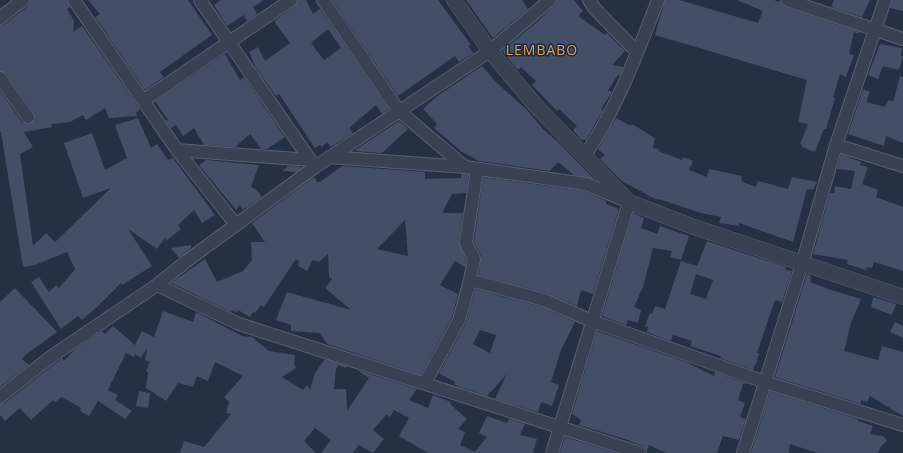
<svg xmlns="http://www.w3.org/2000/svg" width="903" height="453" viewBox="0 0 903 453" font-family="'Open Sans',sans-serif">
	<rect width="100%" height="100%" fill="#243044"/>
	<path fill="#434f66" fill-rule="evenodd" d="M30 0H67L70 7 67 9 74 21 73 32 82 26 140 109 136 113 137 116 109 118 105 108 86 120 83 115 70 122 51 124 52 127 24 132 33 147 20 154 33 246 46 233 55 242 111 188 83 198 64 143 92 133 105 170 127 158 115 125 138 118 151 148 157 144 168 160 173 158 215 215 202 223 194 210 178 225 181 229 166 241 165 238 157 249 128 229 152 266 122 285 121 283 97 307 82 320 78 316 61 329 31 282 39 277 49 292 56 285 59 288 75 269 67 252 35 265 23 267 1 132H0V91L22 122 29 124 35 120 34 113 6 74 0 71V25L5 24 28 6Z
		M88 0H188L212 35 160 72 164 77 145 90 95 17 100 14Z
		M221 0H264L253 7 257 14 247 21 244 15 227 26 214 5Z
		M298 0H306L313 14 320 9 389 109 382 114 376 105 349 128 353 133 331 147 327 142 322 147 320 145 315 148 279 94 276 96 256 68 249 52 258 47 265 61 290 43 274 21 295 6ZM328 29 341 48 324 60 311 43Z
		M332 0H438L471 45 468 46 473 53 459 62 455 56 398 96Z
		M466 0H522L528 9 493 38Z
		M557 0H574L583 11 578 16 605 35 607 33 625 51 612 65 623 67 620 75H618L608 90 612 92 601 109 603 110 586 140 580 139 573 130 577 126 559 109 557 111 532 85 536 81 521 67 518 70 502 51 538 21 556 4Z
		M665 0H679L758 23 763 11 737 0H774L780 2 785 7 859 32 858 34 854 32 849 54 854 55 846 77 840 74 833 97 835 98 826 129H824L815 152 802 147V145L800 144 808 124 798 122 807 80 655 35Z
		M834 0H870L862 17 831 7Z
		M892 0H903V11L890 8Z
		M880 44 902 48 901 56H903L899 70 883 66 878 79 868 75Z
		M225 54 240 80 244 77 285 137 267 149H261L250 134 235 147 204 145 194 128 183 136 176 125 171 128 166 121 168 120 155 101Z
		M482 66 497 83 526 109 543 129 559 143 595 180 574 175 558 162 550 171 479 161 462 152 434 128 437 124 423 109 436 97Z
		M900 76 903 77V143L886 136 884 146 848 134 863 89 870 92 866 102 885 107 888 100 893 102Z
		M616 118 631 126 632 124 655 138 653 148 659 149 658 151 682 160 683 157 693 161 689 170 707 177 709 169 742 176 741 181 756 187 758 181 788 189 792 177 817 182 813 190 807 189 793 242 739 223V226L719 223 721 217 701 213 659 199V200L653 198 622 181 600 159 605 155 598 149Z
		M399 121 408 129 382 153 356 151 355 150Z
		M841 154 861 162 860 165 868 167 862 184 878 190 876 197 903 207V271L874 262 872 268 867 267 866 270 847 264 848 260 813 254 830 193H834L835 186 851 189 855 171 837 169Z
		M206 160 259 165 251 187 256 189 262 197 243 210 240 205 236 210 199 165Z
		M288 166 302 167 296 172 282 171Z
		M342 166 425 172V179L461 178V174L469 175 466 193 452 194 442 213H463L459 242 466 260 465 267 455 261 440 285 458 294 452 317 421 375 327 344 320 333 291 331V325L276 320 287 292 351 310 325 288 332 279 329 277 328 254 319 262 313 260 307 271 298 266 299 261 296 259 264 307 261 305 255 313 253 312 250 317 238 310 237 313 232 310 231 312 171 283 205 259 217 282 243 271 252 260 251 242H265L252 223 314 177 317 182H320ZM405 220 408 256 377 249Z
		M483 177 584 191 606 201V204L619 209 593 294 581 290 577 306 546 293 479 275 481 256 474 242Z
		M633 213 644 218 641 228 657 234 660 226 689 236 681 260 670 257 672 251 653 248 643 287 634 307 641 310 638 323 628 320 626 325 602 316Z
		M707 241 786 267V270L792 271 782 302 775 300 757 353H759L756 365 755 364 753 370 720 358 721 356 690 346 692 341 673 335 671 341 647 332 648 327 645 326 650 313 652 314 655 306 665 309 681 261 697 266ZM696 274 713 280 706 299 690 294Z
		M191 245V248L179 258 171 248Z
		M807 274 811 276 810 282 831 290 861 299 851 323 844 351 878 360 882 346 903 352V416L870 396 867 402 861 400V404L775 377Z
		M15 288 57 332 24 356 22 359 29 365 0 387V302Z
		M475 289 542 307 575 322 561 350 551 382 559 385 552 406 541 402 538 412 495 399 507 374 487 396 460 387 454 384 455 382 439 373 466 323ZM480 330 496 335 490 353 473 344Z
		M873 297 896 304 892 315 871 307Z
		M163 311 193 322 196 312 242 336 252 337 269 351 295 355 294 364 296 368 282 377 303 390 307 385 310 390 315 373 325 359 347 366 346 368 338 365 337 368H336L334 389H346L347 411 369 378 357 370 417 389 409 400 428 408 433 395 451 402 450 404 467 419 458 429 465 432 460 445 475 452 487 437 479 433 487 416 507 423 509 419 525 424 520 435 537 439 533 453H428L399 436 409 418 394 410 390 417 387 414 373 430 384 439 373 453 359 445 353 453H321L331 440 315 428 304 441 316 453H180L184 441 204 447 231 414 226 413 229 402 224 397 243 376 215 362 208 381 197 376 193 387 178 383 166 401 146 388 148 372 146 371 150 362 145 360 147 348 141 358 135 354 134 357 126 353 108 390 118 395 115 400 132 411 125 419 98 401 89 416 80 411 81 408 62 397 55 402 53 400 31 420 20 408 5 421 0 415V404L5 403 62 358 64 361 74 350 102 331 105 334 113 326 135 345 142 331 154 337Z
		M895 322 903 326V338L890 332Z
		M597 331 686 362 714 376 715 372 748 384H743L738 400 745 403 740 417 746 419 739 440 723 436 717 453H666L649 445 647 450 643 446 625 439 579 425 581 420 572 414Z
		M139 391 150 393 148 408 136 406Z
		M770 391 858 419V421L873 426 870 434 883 436 887 441 881 446 878 453H817L790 444 789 453H751Z
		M565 437 616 453H560Z"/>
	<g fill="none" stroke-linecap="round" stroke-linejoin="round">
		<defs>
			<path id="minor" d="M74 0 177 150 236 225
				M200 0 315 167
				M323 0 399 111 465 167
				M589 0 595 9 637 52
				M787 0 903 39
				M0 18 23 0
				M0 78 28 117
				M144 100 291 0
				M836 145 903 166
				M177 150 310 160
				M585 155C616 111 638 51 658 0
				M329 157 465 167 586 184 629 202 552 453
				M470 280 544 300 592 321 765 382 903 425
				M157 285 239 324 640 453
				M425 383 459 320 470 280 474 259 466 243 477 169
				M0 397 52 356 157 285 188 260 315 167 490 51 550 0
				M743 453 802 264 836 145 885 0"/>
			<path id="tertiary" d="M454 0 490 51 536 106 629 202 691 226 903 297"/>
		</defs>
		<use href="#minor" stroke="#576071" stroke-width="14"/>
		<use href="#tertiary" stroke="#576071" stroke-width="16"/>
		<use href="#minor" stroke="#394253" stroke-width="12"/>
		<use href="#tertiary" stroke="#394253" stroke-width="15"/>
	</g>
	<g text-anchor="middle" stroke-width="3" stroke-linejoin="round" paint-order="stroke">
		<g font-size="14" letter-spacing="1" fill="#dea060" stroke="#1e2739">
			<text x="542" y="55">LEMBABO</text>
		</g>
	</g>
</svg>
